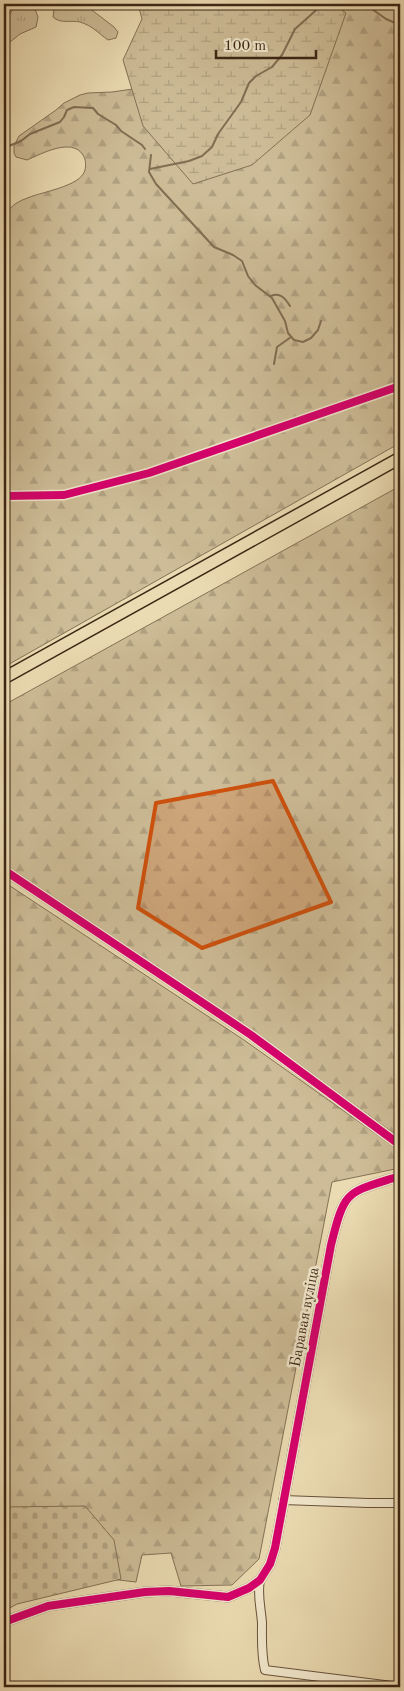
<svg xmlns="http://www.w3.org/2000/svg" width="404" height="1691" viewBox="0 0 404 1691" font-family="'Old Standard TT',serif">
	<defs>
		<pattern id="grass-tufts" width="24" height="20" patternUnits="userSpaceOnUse" patternTransform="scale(1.25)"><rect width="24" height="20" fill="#cdbc97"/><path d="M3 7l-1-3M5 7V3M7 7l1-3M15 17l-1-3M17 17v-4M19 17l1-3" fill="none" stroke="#b1a181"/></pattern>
		<pattern id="forest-firs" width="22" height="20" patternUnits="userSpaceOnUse" patternTransform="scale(1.25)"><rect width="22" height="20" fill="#cdbc97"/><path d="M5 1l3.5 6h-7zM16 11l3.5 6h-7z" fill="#b1a181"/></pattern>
		<pattern id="wetland-marsh" width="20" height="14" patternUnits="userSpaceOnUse" patternTransform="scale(1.25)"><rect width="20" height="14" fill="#cdbc97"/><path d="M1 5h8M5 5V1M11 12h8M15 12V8" fill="none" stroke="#b1a181"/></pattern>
		<pattern id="cemetery-stones" width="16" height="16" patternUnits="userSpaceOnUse" patternTransform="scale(1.25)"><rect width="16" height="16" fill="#cdbc97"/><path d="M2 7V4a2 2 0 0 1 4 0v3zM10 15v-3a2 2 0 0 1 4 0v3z" fill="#b1a181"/></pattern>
	</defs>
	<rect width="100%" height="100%" fill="#ebdbb2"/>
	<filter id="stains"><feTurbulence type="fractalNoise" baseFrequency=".004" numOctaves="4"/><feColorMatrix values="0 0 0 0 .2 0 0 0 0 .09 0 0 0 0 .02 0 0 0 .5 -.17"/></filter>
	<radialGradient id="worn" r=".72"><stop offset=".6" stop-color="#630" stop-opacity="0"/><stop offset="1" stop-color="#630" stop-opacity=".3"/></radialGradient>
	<path fill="url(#grass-tufts)" stroke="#847156" d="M16 4H33L38 17 36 27 20 34 4 47V24Z
		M63 4H84L114 27 118 32 116 38 108 40C98 33 93 26 80 22 71 20 60 24 53 17L54 9Z"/>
	<path fill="url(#forest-firs)" stroke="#847156" d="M288 4H400V443L4 667V215C10 208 16 202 25 199 39 192 81 187 85 170 86 165 86 160 83 155 72 137 41 154 27 160L16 157 14 153V146L19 136 56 110 64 103 80 95 88 93 112 92 133 89Z
		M400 486V1138L257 1034 4 864V705Z
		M4 882 244 1040 400 1151V1168L332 1182 259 1559 232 1585 181 1586 171 1553 142 1555 136 1582 110 1579 36 1593 4 1608Z"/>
	<path fill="url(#wetland-marsh)" stroke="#847156" d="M138 4H334L346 13 310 115 252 165 193 184 143 126 123 60 142 19Z"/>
	<path fill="url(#cemetery-stones)" stroke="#847156" d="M85 1506 114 1540 121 1579 17 1604 4 1611V1507Z"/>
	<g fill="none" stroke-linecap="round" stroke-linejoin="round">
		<path stroke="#826d52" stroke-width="2" d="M357 4 372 9 386 19 400 25
			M400 111 397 123 400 128
			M400 136V143
			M4 148 21 141 30 134 60 122 64 117 67 110 74 107 93 108 98 114 116 125 121 131 142 145 145 149
			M151 155 149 172 156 184 214 247 233 255 242 261 248 276 255 285 272 298 285 321 288 333 294 340 303 342 311 338 318 330 321 321
			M150 169 189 161 202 156 212 147 218 134 241 102 249 83 256 76 272 67 282 55 295 29 323 4
			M4 260 6 286
			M271 296C280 292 285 298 290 306
			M274 364 277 347 291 337"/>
		<defs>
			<path id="minor" d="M4 496 64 495 149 473 400 386
				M283 1500 368 1503H400
				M260 1580C257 1595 261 1608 262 1623 262 1639 261 1654 265 1670L400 1687"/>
			<path id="tertiary" d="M4 870 251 1035 400 1145
				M4 1622 48 1606 145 1592 169 1591 228 1597 249 1588 260 1580 270 1564 275 1548 331 1245C345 1188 347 1193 400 1176"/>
			<path id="primary" d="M4 678 400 458"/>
		</defs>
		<use href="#minor" stroke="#68533c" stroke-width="10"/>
		<use href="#tertiary" stroke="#68533c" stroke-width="11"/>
		<use href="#primary" stroke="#3c2614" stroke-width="14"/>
		<use href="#minor" stroke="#f2e8cd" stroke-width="8"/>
		<use href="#tertiary" stroke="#f2e8cd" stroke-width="9"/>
		<use href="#primary" stroke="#ebdbb2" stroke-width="11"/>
		<defs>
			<path id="cycleway" d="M4 496 64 495 149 473 400 386
				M4 870 251 1035 400 1145
				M4 1622 48 1606 145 1592 169 1591 228 1597 249 1588 260 1580 270 1564 275 1548 331 1245C345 1188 347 1193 400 1176"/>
		</defs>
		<use href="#cycleway" stroke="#f2e8cd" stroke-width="11"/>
		<use href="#cycleway" stroke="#d6006c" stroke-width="8"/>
	</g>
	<path fill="#ce510d" fill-opacity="0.2" stroke="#ce510d" stroke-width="4" stroke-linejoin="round" d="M273 781 331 902 202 948 138 908 156 803Z"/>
	<g text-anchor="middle" stroke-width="5" stroke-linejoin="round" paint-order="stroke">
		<g font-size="15" fill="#3c2614" stroke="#f2e8cd">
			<text transform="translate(304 1317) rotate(-79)" y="5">Баравая вуліца</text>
		</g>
	</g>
	<rect width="404" height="1691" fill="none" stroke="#ebdbb2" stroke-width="20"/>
	<rect x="5" y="5" width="394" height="1681" fill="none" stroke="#3c2614" stroke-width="2.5"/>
	<rect x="10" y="10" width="384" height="1671" fill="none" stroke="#3c2614"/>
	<path d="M216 50v8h100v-8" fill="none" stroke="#3c2614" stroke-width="2.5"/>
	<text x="224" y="50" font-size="15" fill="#3c2614" stroke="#f2e8cd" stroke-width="4" paint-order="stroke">100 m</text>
	<rect width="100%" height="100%" filter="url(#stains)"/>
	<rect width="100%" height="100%" fill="url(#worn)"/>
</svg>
